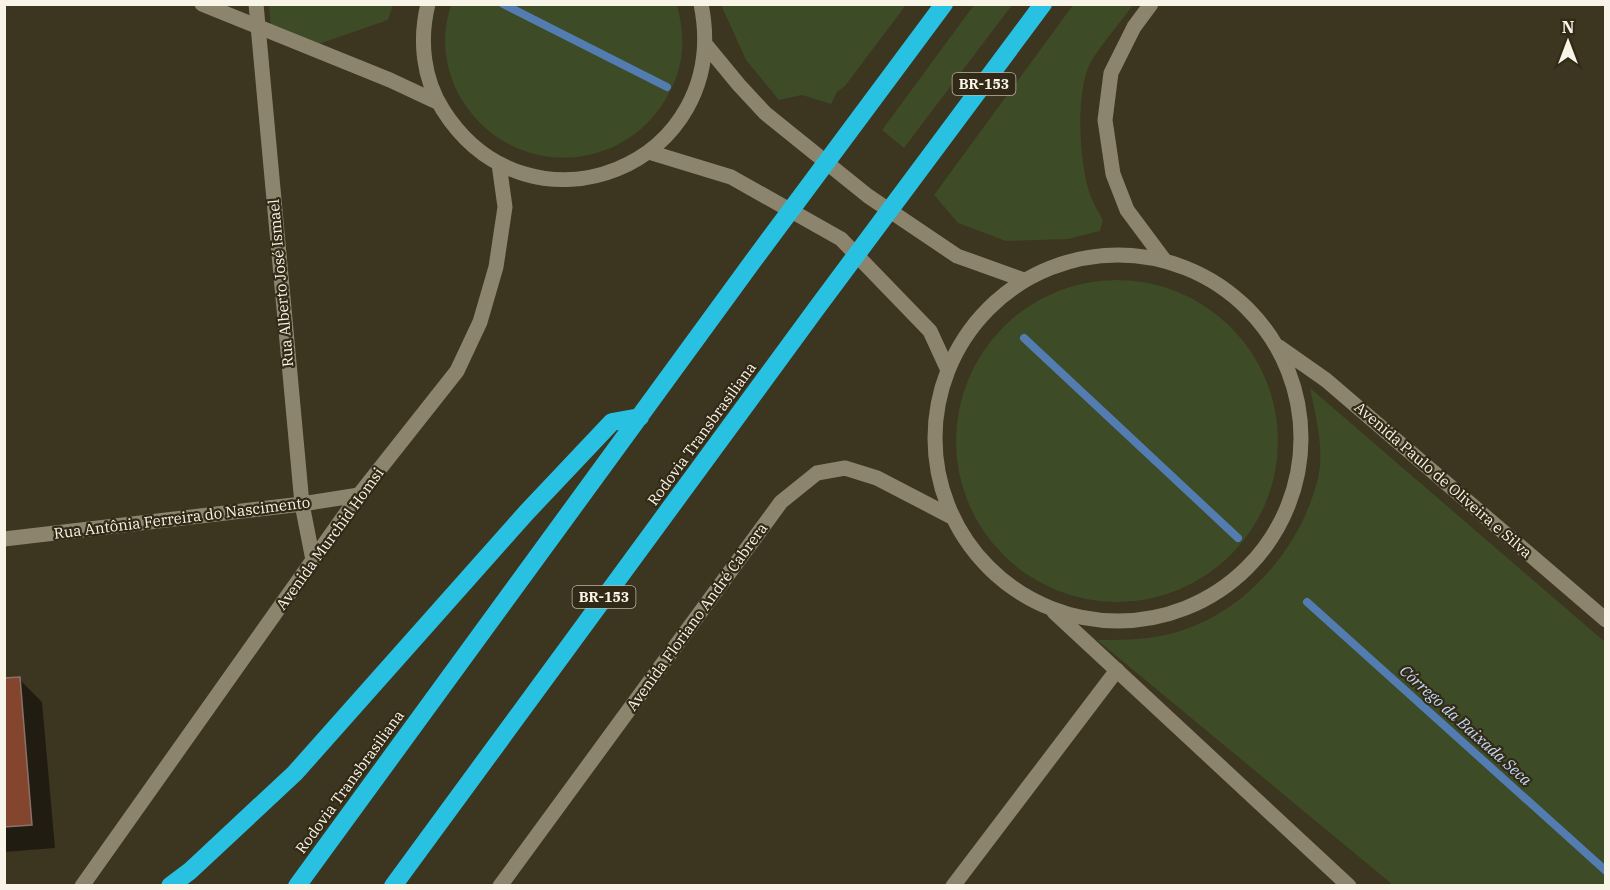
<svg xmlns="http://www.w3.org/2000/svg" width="1610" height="890" viewBox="0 0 1610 890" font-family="'IBM Plex Serif',serif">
	<rect width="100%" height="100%" fill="#3c3520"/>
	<path fill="#3d4b26" d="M269 5H393L388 20 313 46 271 29Z
		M451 5H677C681 20 683 34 682 50 681 69 673 89 662 105 611 180 501 174 458 93 444 66 441 34 451 5Z
		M721 5H906L845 86 837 92 831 104 802 95 779 100 746 60Z
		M974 5H1012L904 148 882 130Z
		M1073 5H1133C1120 23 1104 41 1092 60 1075 88 1079 160 1089 191 1092 201 1098 211 1103 220L1100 231 1068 239 1006 241 958 223 934 195Z
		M956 441a161 161 0 1 1 322 0a161 161 0 1 1-322 0Z
		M1310 388 1605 642V885H1393L1097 640C1126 640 1155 640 1183 630 1242 611 1290 558 1311 501 1315 490 1319 477 1320 465 1322 440 1315 413 1310 388Z"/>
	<path fill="#0007" d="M19 679 42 702 55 848 4 852V680Z"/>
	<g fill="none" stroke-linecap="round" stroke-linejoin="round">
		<path stroke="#537cb1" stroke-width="8" d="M503 4 667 87
			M1024 338 1238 538
			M1307 602 1606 871"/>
	</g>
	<path fill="#84452e" stroke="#8a7168" stroke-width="1.5" d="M20 677 32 825 4 827V678Z"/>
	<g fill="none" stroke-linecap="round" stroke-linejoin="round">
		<path stroke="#8d846d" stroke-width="15" d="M256 4 302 504 313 560
			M4 539 302 504 359 495
			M953 886 1117 670"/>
		<path stroke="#8d846d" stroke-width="15" d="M202 4 390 80 437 102
			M428 4C419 40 423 79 443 110 530 247 734 166 701 4
			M1151 4 1134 27 1111 73 1105 120 1113 174 1127 210 1165 261
			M706 45 739 85 765 113 868 196 957 256 1024 280
			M649 152 731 177 841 239 930 331 947 368
			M935 438a183 183 0 1 1 366 0a183 183 0 1 1-366 0Z
			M1279 347 1326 380 1606 620
			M1054 612 1349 886
			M82 886 359 495 457 371 480 322 496 267 505 207 499 164
			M500 886 781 502 817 473 845 468 877 478 950 516"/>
		<path stroke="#29c1e1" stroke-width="18" d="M170 886 190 871 295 773 526 513 612 422 640 417
			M297 886 753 261 944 4
			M393 886 816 309 1043 4"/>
	</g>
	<g text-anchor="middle" stroke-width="4.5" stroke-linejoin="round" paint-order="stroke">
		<g fill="#322a16" stroke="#bdb7a9" stroke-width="1.5">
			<rect x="952.5" y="73" width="63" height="22" rx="4.5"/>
			<rect x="572.5" y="586" width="63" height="22" rx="4.5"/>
		</g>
		<g font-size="14" font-weight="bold" fill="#f9f4e8">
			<text x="984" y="89">BR-153</text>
			<text x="604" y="602">BR-153</text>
		</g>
		<g font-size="15" fill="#f9f4e8" stroke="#322a16">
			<text transform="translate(281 283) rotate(-95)" y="5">Rua Alberto José Ismael</text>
			<text transform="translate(702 434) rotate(-54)" y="5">Rodovia Transbrasiliana</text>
			<text transform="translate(1443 480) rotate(41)" y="5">Avenida Paulo de Oliveira e Silva</text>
			<text transform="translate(182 518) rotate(-7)" y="5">Rua Antônia Ferreira do Nascimento</text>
			<text transform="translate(330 539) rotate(-54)" y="5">Avenida Murchid Homsi</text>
			<text transform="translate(697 617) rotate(-54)" y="5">Avenida Floriano André Cabrera</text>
			<text transform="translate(350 782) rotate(-54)" y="5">Rodovia Transbrasiliana</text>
		</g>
		<g font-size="16" font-style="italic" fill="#c1d9f8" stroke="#322a16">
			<text transform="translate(1466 725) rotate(42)" y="6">Córrego da Baixada Seca</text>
		</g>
	</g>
	<rect width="1610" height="890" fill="none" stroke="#f9f4e8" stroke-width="12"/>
	<g transform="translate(1568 42)" stroke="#322a16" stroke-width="4.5" paint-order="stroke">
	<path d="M0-4.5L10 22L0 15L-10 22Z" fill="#f9f4e8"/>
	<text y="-9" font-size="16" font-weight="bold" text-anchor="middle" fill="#f9f4e8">N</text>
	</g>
</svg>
